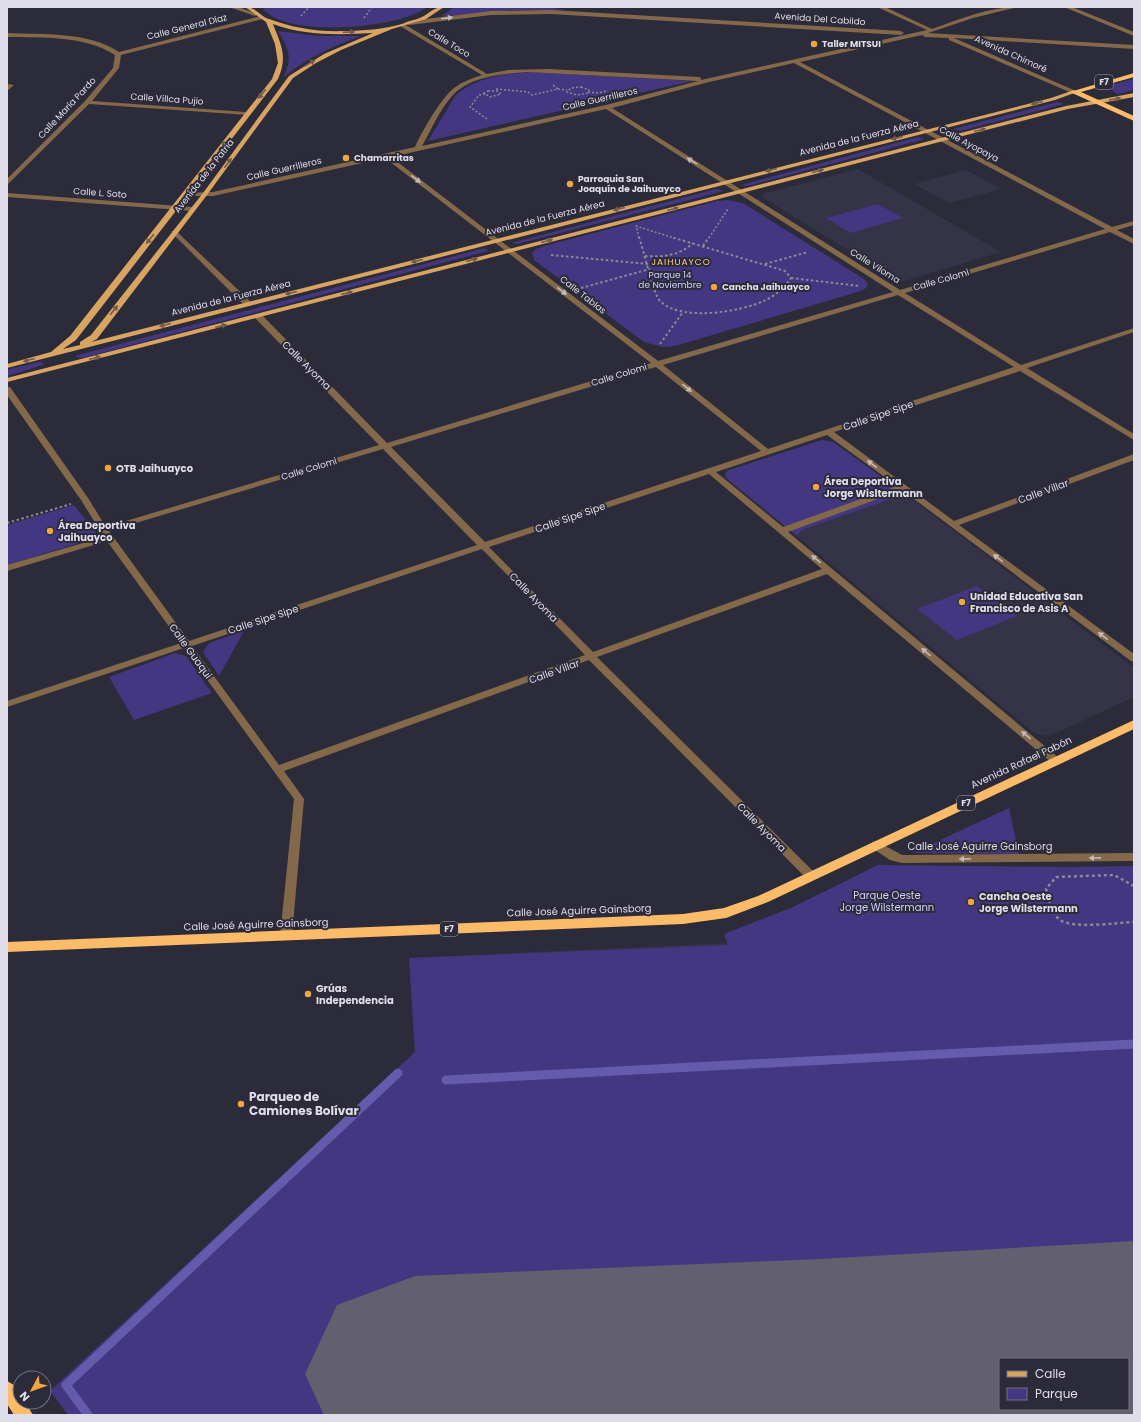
<svg xmlns="http://www.w3.org/2000/svg" width="1141" height="1422" viewBox="0 0 1141 1422" font-family="Poppins,sans-serif">
	<rect width="100%" height="100%" fill="#2c2b3a"/>
	<path fill="#343348" fill-rule="evenodd" d="M858 169 1001 252 904 281H898L762 197V194Z
		M966 170 1002 189 949 203 914 184Z
		M897 497 911 498 1134 668V697L1056 733 1046 736 1034 733 797 536 802 530Z
		M1134 924V1415H68L50 1391 415 1052 409 958ZM1000 1359H1128V1409H1000Z"/>
	<path fill="#433781" d="M262 7H427C401 29 282 39 262 7Z
		M454 7H542L568 10H512L442 16Z
		M278 31 318 36H361C333 46 306 58 283 78 293 57 289 50 278 31Z
		M530 72 692 81 428 141 455 96C474 77 504 74 530 72Z
		M1134 79V90L1117 94 1112 90 1102 87Z
		M1057 102 1064 104 960 131 953 129Z
		M918 137 925 139 748 186 741 185Z
		M716 189 724 191 517 244 511 243Z
		M728 200 743 203 864 279 868 284 866 288 861 291 675 346 663 347 644 342 534 260 532 253 536 249 544 246 717 201Z
		M878 204 903 218 851 233 826 218Z
		M485 248 488 251 82 358 75 357 78 355Z
		M38 362 43 363V365L7 376V370Z
		M822 440 833 442 911 498 897 497 802 530 797 536 725 477 726 472 729 470Z
		M74 505 99 537 7 565V525Z
		M977 586 1017 616 957 640 917 609Z
		M244 631 219 676 203 652 209 643Z
		M175 653 186 656 212 693 134 720 109 677Z
		M1009 808 1019 854 912 853Z
		M878 865 1067 867 1134 866V1248L403 1286 401 1415H68L50 1391 415 1052 409 958 728 945 724 934 793 907Z"/>
	<g fill="none" stroke-linecap="round" stroke-linejoin="round">
		<path stroke="#655bac" stroke-width="9" d="M446 1080 1134 1044
			M88 1415 66 1385 398 1073"/>
		<path fill="#62606e" fill-rule="evenodd" d="M819 1317 850 1328 863 1356 850 1384 813 1403 803 1415H701L714 1386 751 1347 788 1328Z"/>
		<path fill="#62606e" fill-rule="evenodd" d="M1134 1241V1415H324L305 1374 337 1305 415 1276 819 1259ZM1000 1359H1128V1409H1000Z"/>
		<path stroke="#8b8a96" stroke-width="1.5" stroke-dasharray="2 2" stroke-linecap="butt" d="M301 16 309 7
			M364 18 372 7
			M581 87 589 90 588 93 577 95 567 92 571 88Z
			M496 89 528 92 532 95 558 89 553 85
			M558 89 567 90
			M488 91H498L501 94 490 97 484 93Z
			M588 92 598 93 607 91
			M485 94 479 95 470 107 487 119
			M639 238 636 226 674 238
			M709 238 728 209"/>
		<path stroke="#8b8a96" stroke-width="2" stroke-dasharray="2.5 2.5" stroke-linecap="butt" d="M639 237C643 248 653 294 660 301 681 322 741 312 766 300 776 295 785 287 791 278L785 271 671 237
			M703 246 709 237
			M551 255 648 264
			M645 256C663 257 679 256 693 243
			M765 264 808 252
			M791 278 860 286
			M581 288 650 269
			M660 344 683 312
			M7 523 71 504"/>
		<path stroke="#8b8a96" stroke-width="2.5" stroke-dasharray="3 3" stroke-linecap="butt" d="M1134 886 1114 875 1056 877 1046 889C1049 899 1051 913 1060 920 1073 929 1117 923 1134 922"/>
		<path fill="#83694a" fill-rule="evenodd" d="M229 7H238L258 14 255 16Z
			M877 7H885L932 29C960 19 989 7 1018 7L973 18 928 33 1134 45V49L954 38 1076 91 1077 92 1074 94 949 40V38L925 37 922 35 800 62 1112 227 1134 221V225L1117 230 1134 239V244L1110 232 905 293 1021 365 1134 328V332L1027 368 1134 434V440L1020 371 834 432 954 521 1134 454V460L959 525 1134 654V662L1131 661 902 490 788 532 1059 758 1060 760 1059 762H1051L827 574 597 657 815 873 817 876 815 879H807L589 660 284 771 304 799 292 936 290 939H282L280 936 294 799 184 648 7 707V701L181 643 107 541 7 571V565L104 537 81 500 7 395V387H10L88 498 106 527 379 445 255 318V314H261L387 443 651 363 385 158 213 196H186L183 194 184 193 213 192 415 147C421 133 441 98 454 88 462 82 472 78 482 75L400 26V24H404L487 74 508 70 548 69 699 77 701 78V80L927 30ZM794 63 1105 229 900 290 612 108 709 82ZM528 72 698 81 606 105 422 146C432 129 439 110 453 95 471 76 503 74 528 72ZM606 109 893 292 658 361 391 157ZM898 295 1014 367 768 449 663 365ZM656 367 761 451 485 542 391 447ZM827 435 897 486 783 527 716 472ZM383 449 477 545 189 641 109 531ZM709 474 822 569 593 652 489 547ZM482 549 585 655 279 765 192 646Z
			M1064 7H1072L1134 32V36Z
			M551 10 901 31 904 33 901 35 551 14 491 15 409 25 406 23 409 21 491 11Z
			M261 16 263 17V19L121 55 119 68 92 101 246 112 249 114 248 115 89 104 7 185V179L85 101 113 68 115 55C84 35 43 38 7 37V33C44 35 87 31 119 52Z
			M9 84 14 85 7 91V86Z
			M7 193 192 207 195 209 192 211 7 197Z
			M172 231H176L251 302V306H245L172 233Z
			M876 841 902 855 1134 853V861L902 863 890 860 872 848 871 845 872 842Z"/>
		<path fill="#d9a460" fill-rule="evenodd" d="M245 7C256 7 260 16 269 19 293 28 318 32 344 31 363 31 384 29 402 24 408 21 416 20 422 17 430 13 434 7 444 7L426 19 392 29 341 50 316 63 293 78 207 195 97 339 91 342 1051 98 1074 90 1077 92 1055 100 7 368V364L51 352 70 336 272 79 278 63 275 44 266 22ZM273 24C305 36 339 35 373 33L324 54 289 76 203 193 91 335 80 342V345L63 349 76 340 278 79C288 56 281 45 273 24Z
			M1134 93V97L1068 109 7 382V378L1066 106Z"/>
		<path fill="#fcbb68" fill-rule="evenodd" d="M1134 73V77L1081 92 1134 116V121L1070 92Z
			M1134 720V729L768 902 726 918 683 924 7 952V942L683 914 724 908 758 896Z
			M7 1381C16 1385 20 1392 20 1402H25L33 1415H14L7 1404Z"/>
	</g>
	<defs><path id="oneway-solid" d="M-6-.8H1V-3.2L6.5 0L1 3.2V.8H-6Z"/></defs>
	<g fill="#c3bbb9">
		<use href="#oneway-solid" transform="translate(447 18) rotate(-7)"/>
		<use href="#oneway-solid" transform="translate(692 161) rotate(-148)"/>
		<use href="#oneway-solid" transform="translate(416 179) rotate(38)"/>
		<use href="#oneway-solid" transform="translate(562 291) rotate(38)"/>
		<use href="#oneway-solid" transform="translate(687 388) rotate(39)"/>
		<use href="#oneway-solid" transform="translate(872 464) rotate(-143)"/>
		<use href="#oneway-solid" transform="translate(998 558) rotate(-143)"/>
		<use href="#oneway-solid" transform="translate(816 559) rotate(-140)"/>
		<use href="#oneway-solid" transform="translate(1103 636) rotate(-143)"/>
		<use href="#oneway-solid" transform="translate(926 652) rotate(-140)"/>
		<use href="#oneway-solid" transform="translate(1026 735) rotate(-140)"/>
		<use href="#oneway-solid" transform="translate(1095 858) rotate(179)"/>
		<use href="#oneway-solid" transform="translate(965 859) rotate(179)"/>
	</g>
	<g fill="#715b49">
		<use href="#oneway-solid" transform="translate(349 32) rotate(-2)"/>
		<use href="#oneway-solid" transform="translate(310 63) rotate(-31)"/>
		<use href="#oneway-solid" transform="translate(262 94) rotate(129)"/>
		<use href="#oneway-solid" transform="translate(1115 99) rotate(-10)"/>
		<use href="#oneway-solid" transform="translate(1037 103) rotate(166)"/>
		<use href="#oneway-solid" transform="translate(980 130) rotate(-14)"/>
		<use href="#oneway-solid" transform="translate(897 138) rotate(166)"/>
		<use href="#oneway-solid" transform="translate(228 163) rotate(-53)"/>
		<use href="#oneway-solid" transform="translate(771 170) rotate(166)"/>
		<use href="#oneway-solid" transform="translate(818 171) rotate(-14)"/>
		<use href="#oneway-solid" transform="translate(619 209) rotate(166)"/>
		<use href="#oneway-solid" transform="translate(673 209) rotate(-14)"/>
		<use href="#oneway-solid" transform="translate(150 239) rotate(128)"/>
		<use href="#oneway-solid" transform="translate(547 241) rotate(-14)"/>
		<use href="#oneway-solid" transform="translate(472 260) rotate(-15)"/>
		<use href="#oneway-solid" transform="translate(417 261) rotate(166)"/>
		<use href="#oneway-solid" transform="translate(291 293) rotate(166)"/>
		<use href="#oneway-solid" transform="translate(347 293) rotate(-15)"/>
		<use href="#oneway-solid" transform="translate(114 310) rotate(-52)"/>
		<use href="#oneway-solid" transform="translate(165 325) rotate(166)"/>
		<use href="#oneway-solid" transform="translate(221 326) rotate(-14)"/>
		<use href="#oneway-solid" transform="translate(95 358) rotate(-15)"/>
		<use href="#oneway-solid" transform="translate(29 360) rotate(165)"/>
	</g>
	<g fill="#f0a63f" stroke="#2c2b3a" stroke-width="1.5">
		<circle cx="814" cy="44" r="4"/>
		<circle cx="346" cy="158" r="4"/>
		<circle cx="570" cy="184" r="4"/>
		<circle cx="714" cy="287" r="4"/>
		<circle cx="108" cy="468" r="4"/>
		<circle cx="816" cy="487" r="4"/>
		<circle cx="50" cy="531" r="4"/>
		<circle cx="962" cy="602" r="4"/>
		<circle cx="971" cy="902" r="4"/>
		<circle cx="308" cy="994" r="4"/>
		<circle cx="241" cy="1104" r="4"/>
	</g>
	<g text-anchor="middle" stroke-width="4" stroke-linejoin="round" paint-order="stroke">
		<g font-size="9" fill="#dfdee8" stroke="#2c2b3a">
			<text transform="translate(820 19) rotate(4)" y="3">Avenida Del Cabildo</text>
			<text transform="translate(187 27) rotate(-14)" y="3">Calle General Díaz</text>
			<text transform="translate(449 43) rotate(31)" y="3">Calle Toco</text>
			<text transform="translate(1011 54) rotate(24)" y="3">Avenida Chimoré</text>
			<text transform="translate(167 99) rotate(4)" y="3">Calle Villca Pujio</text>
			<text transform="translate(600 99) rotate(-13)" y="3">Calle Guerrilleros</text>
			<text transform="translate(67 108) rotate(-47)" y="3">Calle María Pardo</text>
			<text transform="translate(859 138) rotate(-14)" y="3">Avenida de la Fuerza Aérea</text>
			<text transform="translate(969 144) rotate(28)" y="3">Calle Ayopaya</text>
			<text transform="translate(284 169) rotate(-13)" y="3">Calle Guerrilleros</text>
			<text transform="translate(204 176) rotate(-52)" y="3">Avenida de la Patria</text>
			<text transform="translate(100 193) rotate(4)" y="3">Calle L. Soto</text>
			<text transform="translate(545 218) rotate(-14)" y="3">Avenida de la Fuerza Aérea</text>
			<text transform="translate(875 266) rotate(32)" y="3">Calle Viloma</text>
			<text transform="translate(941 280) rotate(-16)" y="3">Calle Colomi</text>
			<text transform="translate(583 295) rotate(38)" y="3">Calle Tablas</text>
			<text transform="translate(231 298) rotate(-14)" y="3">Avenida de la Fuerza Aérea</text>
			<text transform="translate(619 375) rotate(-17)" y="3">Calle Colomi</text>
			<text transform="translate(309 469) rotate(-17)" y="3">Calle Colomi</text>
		</g>
		<g font-size="9" font-weight="bold" fill="#dfdee8" stroke="#2c2b3a" text-anchor="start">
			<text x="822" y="47">Taller MITSUI</text>
			<text x="354" y="161">Chamarritas</text>
			<text x="578" y="182">Parroquia San<tspan x="578" dy="10">Joaquín de Jaihuayco</tspan></text>
			<text x="722" y="290">Cancha Jaihuayco</text>
		</g>
		<g fill="#2c2b3a" stroke="#a9a8b4" stroke-width="1">
			<rect x="1095" y="75" width="18" height="14" rx="3"/>
			<rect x="957" y="796" width="18" height="14" rx="3"/>
			<rect x="440" y="922" width="18" height="14" rx="3"/>
		</g>
		<g font-size="9" font-weight="bold" fill="#dfdee8">
			<text x="1104" y="85">F7</text>
			<text x="966" y="806">F7</text>
			<text x="449" y="932">F7</text>
		</g>
		<g font-size="9" letter-spacing="1" fill="#feca8a" stroke="#2c2b3a">
			<text x="681" y="265">JAIHUAYCO</text>
		</g>
		<g font-size="9" fill="#d0cffc" stroke="#2c2b3a">
			<text x="670" y="278">Parque 14<tspan x="670" dy="10">de Noviembre</tspan></text>
		</g>
		<g font-size="10" fill="#dfdee8" stroke="#2c2b3a">
			<text transform="translate(307 365) rotate(45)" y="4">Calle Ayoma</text>
			<text transform="translate(878 415) rotate(-19)" y="4">Calle Sipe Sipe</text>
			<text transform="translate(1043 491) rotate(-20)" y="4">Calle Villar</text>
			<text transform="translate(570 517) rotate(-19)" y="4">Calle Sipe Sipe</text>
			<text transform="translate(534 597) rotate(46)" y="4">Calle Ayoma</text>
			<text transform="translate(263 619) rotate(-18)" y="4">Calle Sipe Sipe</text>
			<text transform="translate(191 651) rotate(54)" y="4">Calle Guaqui</text>
			<text transform="translate(554 671) rotate(-20)" y="4">Calle Villar</text>
			<text transform="translate(1021 762) rotate(-25)" y="4">Avenida Rafael Pabón</text>
			<text transform="translate(762 827) rotate(45)" y="4">Calle Ayoma</text>
			<text x="980" y="850">Calle José Aguirre Gainsborg</text>
			<text transform="translate(579 910) rotate(-2)" y="4">Calle José Aguirre Gainsborg</text>
			<text transform="translate(256 924) rotate(-2)" y="4">Calle José Aguirre Gainsborg</text>
		</g>
		<g font-size="10" font-weight="bold" fill="#dfdee8" stroke="#2c2b3a" text-anchor="start">
			<text x="116" y="472">OTB Jaihuayco</text>
			<text x="824" y="485">Área Deportiva<tspan x="824" dy="12">Jorge Wisltermann</tspan></text>
			<text x="58" y="529">Área Deportiva<tspan x="58" dy="12">Jaihuayco</tspan></text>
			<text x="970" y="600">Unidad Educativa San<tspan x="970" dy="12">Francisco de Asis A</tspan></text>
			<text x="979" y="900">Cancha Oeste<tspan x="979" dy="12">Jorge Wilstermann</tspan></text>
			<text x="316" y="992">Grúas<tspan x="316" dy="12">Independencia</tspan></text>
		</g>
		<g font-size="10" fill="#d0cffc" stroke="#2c2b3a">
			<text x="887" y="899">Parque Oeste<tspan x="887" dy="12">Jorge Wilstermann</tspan></text>
		</g>
		<g font-size="12" font-weight="bold" fill="#dfdee8" stroke="#2c2b3a" text-anchor="start">
			<text x="249" y="1101">Parqueo de<tspan x="249" dy="14">Camiones Bolívar</tspan></text>
		</g>
	</g>
	<rect width="1141" height="1422" fill="none" stroke="#dfdee8" stroke-width="16"/>
	<rect x="999" y="1358" width="130" height="52" fill="#2c2b3a" stroke="#747380"/>
	<rect x="1007" y="1371" width="20" height="6" fill="#d9a460" stroke="#747380"/>
	<text x="1035" y="1378" font-size="12" fill="#dfdee8">Calle</text>
	<rect x="1007" y="1388" width="20" height="12" fill="#433781" stroke="#747380"/>
	<text x="1035" y="1398" font-size="12" fill="#dfdee8">Parque</text>
	<g transform="translate(32 1390) rotate(229)"><circle r="19" fill="#2c2b3a" stroke="#747380"/>
	<path d="M0-3L7 15L0 10L-7 15Z" fill="#f0a63f"/>
	<text y="-6" font-size="11" font-weight="bold" text-anchor="middle" fill="#dfdee8">N</text>
	</g>
</svg>
